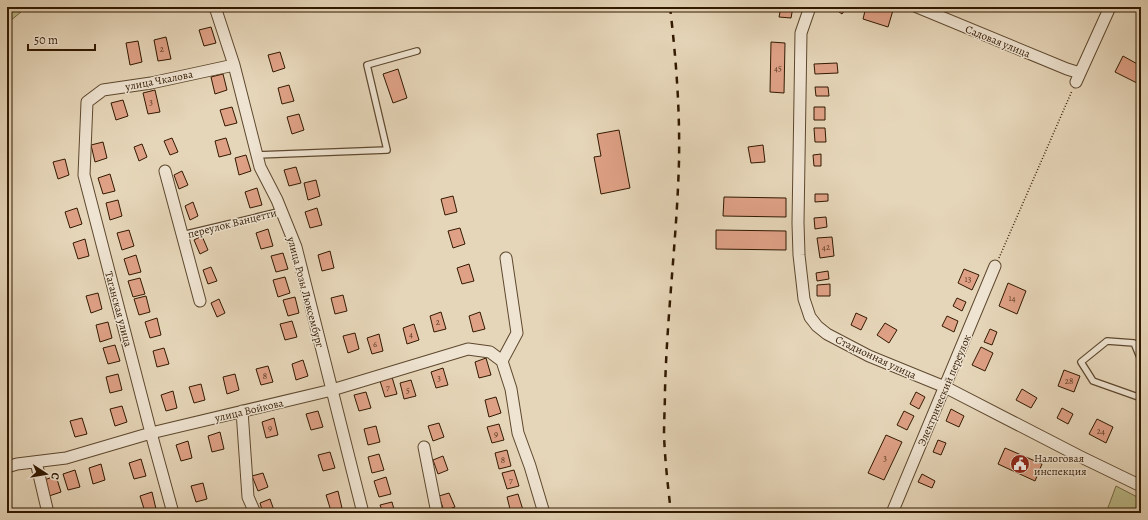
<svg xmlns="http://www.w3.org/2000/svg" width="1148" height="520" viewBox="0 0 1148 520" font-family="Alegreya,serif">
	<rect width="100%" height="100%" fill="#e6d6b9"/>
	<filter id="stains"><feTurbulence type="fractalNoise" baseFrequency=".005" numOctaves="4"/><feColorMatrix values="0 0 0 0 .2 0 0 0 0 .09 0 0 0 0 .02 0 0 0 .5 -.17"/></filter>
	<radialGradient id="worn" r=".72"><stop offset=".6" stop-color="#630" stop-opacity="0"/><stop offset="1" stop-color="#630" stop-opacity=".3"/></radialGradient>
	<path fill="#bcbc8a" stroke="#766a45" d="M7 7H27L10 21 7 20Z
		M1116 486 1141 499V513H1106Z"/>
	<path fill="#dfa186" stroke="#311900" d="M781 7H793L791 18 779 17Z
		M832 7H847L842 14Z
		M866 7H894L888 27 863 19Z
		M211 27 216 43 204 46 199 30Z
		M166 37 171 59 158 61 154 40Z
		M138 41 142 62 130 65 126 43Z
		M771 42 785 43 784 93 770 92Z
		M280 52 285 68 273 72 268 55Z
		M1123 56 1141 66V80L1139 84 1115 72Z
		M837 63 838 73 815 74 814 64Z
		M398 69 407 98 393 103 383 74Z
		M223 74 227 90 215 94 211 77Z
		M289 85 294 101 282 104 278 88Z
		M815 87H828L829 96H816Z
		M155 90 160 112 148 114 143 93Z
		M123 100 128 116 116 120 111 103Z
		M232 107 237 123 225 126 220 110Z
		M814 107H825V120H814Z
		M299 114 304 130 292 134 287 117Z
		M814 128H825L826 142H815Z
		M619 130 630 188 601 194 594 157 601 156 597 134Z
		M172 138 178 152 170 155 164 141Z
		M226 138 231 154 219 157 215 141Z
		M103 142 107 158 95 162 91 145Z
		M142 144 147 157 139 161 134 147Z
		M763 145 765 162 751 163 748 147Z
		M821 154V166H814L813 155Z
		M246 155 251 171 239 175 235 158Z
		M65 159 69 175 58 179 53 162Z
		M296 167 301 183 289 186 284 170Z
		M182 171 188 185 179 189 174 175Z
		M110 174 115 191 103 194 98 178Z
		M316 180 320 196 308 200 304 183Z
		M257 188 262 205 250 208 245 192Z
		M815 194H828V201L815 202Z
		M453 196 457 212 445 215 441 199Z
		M724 197 786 198V217L723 216Z
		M118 200 122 216 110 220 106 203Z
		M193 202 198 216 190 220 185 206Z
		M77 208 82 224 70 228 65 212Z
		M317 208 322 225 310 228 305 212Z
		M826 217 827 227 815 229 814 218Z
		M460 228 465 244 453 248 448 231Z
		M268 229 273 246 261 249 256 233Z
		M129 230 134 246 122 250 117 233Z
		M716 230 786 231V250L716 249Z
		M202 236 208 250 200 254 194 240Z
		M832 237 834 256 820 258 817 238Z
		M85 239 89 256 78 259 73 243Z
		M330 251 334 268 322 271 318 255Z
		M283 253 288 269 276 272 271 256Z
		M136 255 141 272 129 275 124 259Z
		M469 264 474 281 462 284 457 268Z
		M211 267 217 281 208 284 203 270Z
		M964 269 979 275 972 290 958 283Z
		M828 271 829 279 817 281 816 273Z
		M285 277 290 293 278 297 273 280Z
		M140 278 145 294 133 297 128 281Z
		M1008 283 1026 291 1017 314 999 306Z
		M830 284V296H817V285Z
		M98 293 102 309 91 313 86 296Z
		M343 295 347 311 335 314 331 298Z
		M146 296 150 312 139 315 134 299Z
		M295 297 299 313 288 316 283 300Z
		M957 298 966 302 962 311 953 306Z
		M219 299 225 313 217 317 211 303Z
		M441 312 446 329 434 332 430 316Z
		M480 312 485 329 473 332 469 316Z
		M856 313 867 318 861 330 851 325Z
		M947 316 958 321 954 332 942 326Z
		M157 318 161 335 150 338 145 322Z
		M292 321 297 337 285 340 280 324Z
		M108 322 112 338 100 342 96 325Z
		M885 323 897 330 889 343 877 335Z
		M414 324 419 340 407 344 403 328Z
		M990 329 997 332 992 345 984 342Z
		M355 333 359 349 348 353 343 336Z
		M379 334 383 351 372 354 367 338Z
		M115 345 120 361 108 364 103 348Z
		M981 347 993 353 985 371 972 365Z
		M164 348 169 364 157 367 153 351Z
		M486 358 491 375 479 378 475 362Z
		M303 360 308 376 296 380 292 364Z
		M268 366 273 382 261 385 256 369Z
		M443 368 448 385 436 388 431 372Z
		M1064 370 1080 376 1074 392 1058 386Z
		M118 374 122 390 110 393 106 377Z
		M235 374 239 390 227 394 223 377Z
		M392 377 397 394 385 397 380 381Z
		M411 380 416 396 404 399 400 383Z
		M201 384 205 400 194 403 189 387Z
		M1022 389 1037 398 1031 408 1016 400Z
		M173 391 177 408 166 411 161 395Z
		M366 392 371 408 359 411 354 395Z
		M916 392 925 397 919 409 910 404Z
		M496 397 501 413 489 417 485 400Z
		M122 406 127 422 115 426 110 409Z
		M1062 408 1073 414 1068 424 1057 418Z
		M951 409 964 416 959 427 946 421Z
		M318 411 323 427 311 430 306 414Z
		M904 411 914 416 907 430 897 425Z
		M82 418 87 434 75 437 70 421Z
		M274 418 278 435 266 438 262 422Z
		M1097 419 1113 427 1106 443 1089 434Z
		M439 423 444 437 433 441 428 426Z
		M499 424 504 440 492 443 487 427Z
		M376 426 380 442 368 445 364 429Z
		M220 432 224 449 212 452 208 436Z
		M886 435 902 442 884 480 868 473Z
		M938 440 946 443 941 455 933 452Z
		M188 441 192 458 181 461 176 445Z
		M1005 448 1042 464 1035 481 998 464Z
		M507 450 511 466 499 469 495 453Z
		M330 452 335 468 323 471 318 455Z
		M379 454 384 470 372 473 368 457Z
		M443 456 448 470 438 474 433 460Z
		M141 459 146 476 134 479 129 463Z
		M101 464 105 480 93 484 89 468Z
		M75 470 80 487 68 490 63 474Z
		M514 470 519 486 507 489 502 473Z
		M263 473 268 487 258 491 252 476Z
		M922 474 935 481 932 488 918 482Z
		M56 476 61 492 49 496 44 480Z
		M386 477 391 494 379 497 374 481Z
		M203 483 207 499 196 502 191 486Z
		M338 491 342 508 331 511 326 495Z
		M152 492 156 509 145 512 140 496Z
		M449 493 455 507 444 511 439 496Z
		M518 494 523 510 511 513 507 497Z
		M270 499 275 513H263L260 503Z
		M392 502 395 513H383L380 505Z
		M207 509 208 513H195V512Z"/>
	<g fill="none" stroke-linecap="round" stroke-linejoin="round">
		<defs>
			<path id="lane" d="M257 155 387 150 367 65 417 51
				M182 235 282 211
				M1141 360 1134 343 1107 341 1081 362 1093 381 1141 398"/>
			<path id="street" d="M215 7 234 65 260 167 277 200 296 247 363 513
				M810 7 801 33 798 223 799 255 804 299 810 317 817 326 827 334 869 356 945 387 1079 456 1141 486
				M917 7 1067 69 1080 73
				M1076 82 1110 7
				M165 171 200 301
				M506 258 517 333 502 361 511 389 518 433 530 466 544 513
				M242 411 248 497 255 513
				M424 447 437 513
				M36 462 48 513
				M7 467 17 464 66 458 151 433 332 390 468 349 490 352 502 361
				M173 513 151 433 84 175 87 102 103 90 151 83 234 65
				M892 513 995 266"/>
		</defs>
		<use href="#lane" stroke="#5e482e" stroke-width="8"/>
		<use href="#street" stroke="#5e482e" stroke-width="13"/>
		<path stroke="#311900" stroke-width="1.5" stroke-dasharray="1 2" stroke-linecap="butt" d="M999 258 1072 91"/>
		<use href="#lane" stroke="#efe4d2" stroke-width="5.5"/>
		<use href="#street" stroke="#efe4d2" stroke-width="11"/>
		<path stroke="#311900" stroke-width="2.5" stroke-dasharray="7 7" stroke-linecap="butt" d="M670 7C676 58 680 109 679 161 677 237 667 313 665 390 665 405 664 420 664 435 665 461 668 487 671 513"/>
	</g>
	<defs>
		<symbol id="civic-disc" viewBox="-11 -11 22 22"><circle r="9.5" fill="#8f2418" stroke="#efe4d2"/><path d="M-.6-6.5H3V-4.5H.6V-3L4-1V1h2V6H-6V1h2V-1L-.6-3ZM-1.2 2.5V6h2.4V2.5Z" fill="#fff"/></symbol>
	</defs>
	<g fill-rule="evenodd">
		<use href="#civic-disc" x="1009" y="453" width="22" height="22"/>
	</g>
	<g text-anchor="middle" stroke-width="3" stroke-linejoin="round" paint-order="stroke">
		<g font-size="9" fill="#5c3b22">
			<text x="162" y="52">2</text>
			<text x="778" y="71">45</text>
			<text x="151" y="105">3</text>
			<text x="826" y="250">42</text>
			<text x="968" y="282">13</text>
			<text x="1012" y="301">14</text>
			<text x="438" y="325">2</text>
			<text x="411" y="337">4</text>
			<text x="375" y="347">6</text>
			<text x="265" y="379">8</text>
			<text x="439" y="381">3</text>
			<text x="1069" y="384">28</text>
			<text x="388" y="390">7</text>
			<text x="408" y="393">5</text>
			<text x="270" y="431">9</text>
			<text x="1101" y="434">24</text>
			<text x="496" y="437">9</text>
			<text x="885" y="461">3</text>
			<text x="503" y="463">8</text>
			<text x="511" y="483">7</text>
		</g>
		<g font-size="11" fill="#311900" stroke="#efe4d2">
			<text transform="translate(998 41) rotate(22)" y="4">Садовая улица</text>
			<text transform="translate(159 80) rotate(-11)" y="4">улица Чкалова</text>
			<text transform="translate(232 223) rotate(-14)" y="4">переулок Ванцетти</text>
			<text transform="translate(306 292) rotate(75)" y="4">улица Розы Люксембург</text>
			<text transform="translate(119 309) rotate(75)" y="4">Таганская улица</text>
			<text transform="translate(876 357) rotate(25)" y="4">Стадионная улица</text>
			<text transform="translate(944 390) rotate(-67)" y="4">Электрический переулок</text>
			<text transform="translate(249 410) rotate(-13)" y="4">улица Войкова</text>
		</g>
		<g font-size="11" fill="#311900" stroke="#efe4d2" text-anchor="start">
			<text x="1034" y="462">Налоговая<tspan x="1034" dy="13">инспекция</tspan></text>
		</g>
	</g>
	<rect width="1148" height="520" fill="none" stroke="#e6d6b9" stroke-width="24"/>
	<rect x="8" y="8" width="1132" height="504" fill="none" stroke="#311900" stroke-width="2"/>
	<rect x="12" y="12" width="1124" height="496" fill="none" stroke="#311900"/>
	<g transform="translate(46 474) rotate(102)" stroke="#efe4d2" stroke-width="3" paint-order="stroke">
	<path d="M0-3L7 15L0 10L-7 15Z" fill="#311900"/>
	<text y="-6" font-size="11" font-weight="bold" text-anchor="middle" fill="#311900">С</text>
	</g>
	<path d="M28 44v6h67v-6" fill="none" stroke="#311900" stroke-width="2"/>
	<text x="34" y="44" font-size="12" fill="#311900" stroke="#efe4d2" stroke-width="3" paint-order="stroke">50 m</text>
	<rect width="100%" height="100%" filter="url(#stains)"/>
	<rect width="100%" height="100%" fill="url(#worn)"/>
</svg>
